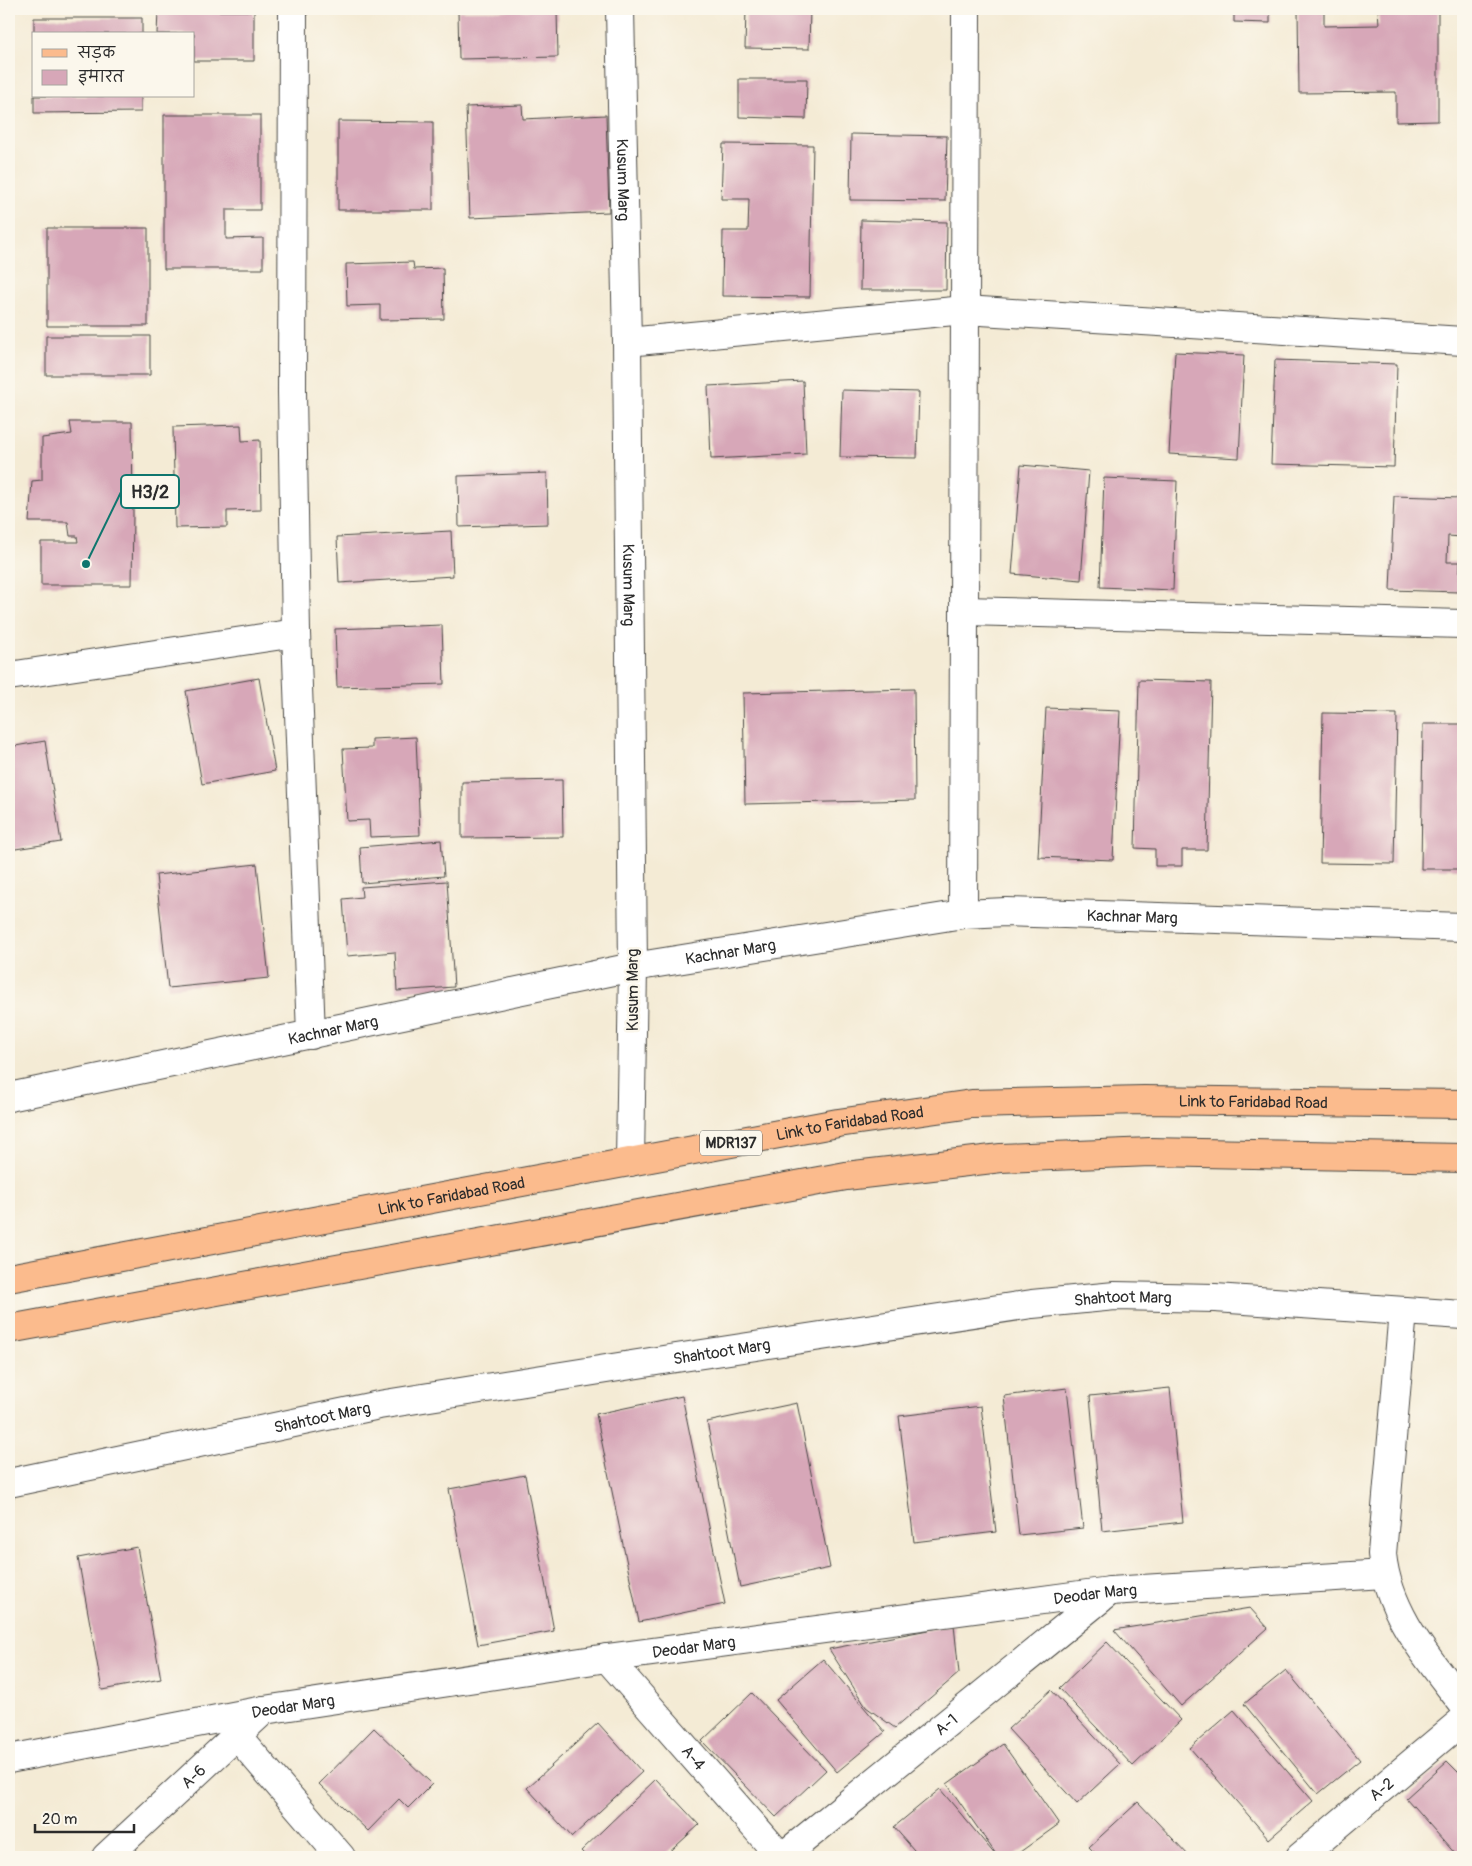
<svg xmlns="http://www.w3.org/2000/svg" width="1472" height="1866" viewBox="0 0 1472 1866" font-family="Pangolin,'Playpen Sans Deva',sans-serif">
	<rect width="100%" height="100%" fill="#fbf7ec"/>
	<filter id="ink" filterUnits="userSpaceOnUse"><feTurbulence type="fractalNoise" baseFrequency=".02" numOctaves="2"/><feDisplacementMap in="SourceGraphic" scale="10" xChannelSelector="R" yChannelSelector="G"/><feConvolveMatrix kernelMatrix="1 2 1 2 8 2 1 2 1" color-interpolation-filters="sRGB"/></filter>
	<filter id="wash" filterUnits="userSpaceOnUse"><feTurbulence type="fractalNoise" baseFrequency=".0096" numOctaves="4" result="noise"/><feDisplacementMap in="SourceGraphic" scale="20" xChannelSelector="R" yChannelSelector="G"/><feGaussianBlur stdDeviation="1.12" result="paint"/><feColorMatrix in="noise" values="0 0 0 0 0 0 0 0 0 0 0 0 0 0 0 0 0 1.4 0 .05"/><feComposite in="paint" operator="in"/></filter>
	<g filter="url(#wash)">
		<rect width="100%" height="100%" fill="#f4ebd5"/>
		<g id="blocks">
			<path fill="#d7a7b8" d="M746 9H810L809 49 745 48Z
				M1234 9H1270V23L1234 22Z
				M1298 9H1324V26L1379 25 1378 9H1438V121L1396 122V92L1299 93Z
				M557 10 558 57 459 59 458 11Z
				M158 11H254V61H194V34H157Z
				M34 18H142V34H34Z
				M739 79H807L806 119 739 117Z
				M34 96H141V112L34 113Z
				M522 105 523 119 606 115 609 212 470 218 466 107Z
				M164 115H260V210H226V239L263 238V269H164Z
				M338 121 433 122V210H338Z
				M851 134 947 136 945 201 850 200Z
				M723 144 813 145 810 297 722 296 723 231H748L749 199H721Z
				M861 220 947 222 946 290H860Z
				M47 228H148V326H47Z
				M413 262 414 269 443 268 444 319 380 320V305L347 306 346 264Z
				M46 336H150V375H46Z
				M1175 352 1244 355 1239 458 1169 454Z
				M1275 360 1397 364 1394 467 1271 464Z
				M803 381 806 454 711 459 708 386Z
				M842 390 919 392 917 458 840 457Z
				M70 422H132L133 514 132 585H41V542H78L77 536H70L68 522H29L32 481 42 480V438L72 434Z
				M241 425 242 441 260 440 261 510 227 511V527L175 528 173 427Z
				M1021 465 1089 471 1081 580 1012 574Z
				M547 473 548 524 459 527 458 476Z
				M1104 478 1177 481 1173 590 1100 587Z
				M1394 496 1462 498 1461 537 1448 536 1447 562H1460L1459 592 1390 590Z
				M451 531 453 576 339 583 337 537Z
				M442 625 444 684 337 687 335 629Z
				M259 678 275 771 202 784 186 691Z
				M1139 680 1211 682 1207 850H1182V866H1155V849L1135 848Z
				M914 689 915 800 745 804 743 693Z
				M1046 708 1120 711 1113 860 1038 857Z
				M1323 713 1397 714 1394 864 1320 863Z
				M1423 724H1463V869H1421Z
				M416 737 420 835 370 837 369 820 347 821 343 749 372 748V739Z
				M45 741 61 842 9 850V747Z
				M562 780 563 837 462 838V782Z
				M441 840 444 876 362 883 360 847Z
				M257 864 269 978 168 988 156 875Z
				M447 881 454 987 397 991 395 952 347 956 343 899 362 897 361 887Z
				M1067 1388 1083 1528 1019 1535 1004 1396Z
				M1170 1388 1183 1522 1102 1531 1090 1396Z
				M682 1396 725 1604 639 1622 596 1414Z
				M797 1403 830 1568 740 1587 707 1422Z
				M981 1406 996 1532 914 1542 899 1416Z
				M525 1475 554 1631 478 1645 449 1489Z
				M137 1547 161 1679 102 1690 78 1558Z
				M1250 1608 1268 1628 1181 1706 1114 1630Z
				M954 1625 959 1673 895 1728 866 1707 829 1649Z
				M1107 1642 1181 1720 1133 1766 1059 1688Z
				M823 1659 885 1732 837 1772 776 1700Z
				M1286 1670 1360 1760 1318 1794 1244 1704Z
				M1051 1690 1120 1764 1077 1804 1008 1729Z
				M752 1693 826 1770 776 1817 702 1741Z
				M1234 1710 1313 1801 1269 1839 1190 1748Z
				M598 1723 642 1772 572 1837 527 1788Z
				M374 1728 432 1784 408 1808 399 1799 368 1831 319 1784Z
				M1003 1744 1059 1824 1013 1857H998L947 1784Z
				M1447 1761 1458 1772 1463 1768V1857H1458L1406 1798Z
				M656 1779 699 1825 664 1857H587L581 1851Z
				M940 1789 997 1857H920L894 1827Z
				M1138 1802 1190 1857H1099L1089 1847Z"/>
		</g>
	</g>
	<g filter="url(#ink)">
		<use href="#blocks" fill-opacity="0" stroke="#494844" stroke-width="1"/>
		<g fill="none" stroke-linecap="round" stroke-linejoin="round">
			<defs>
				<g id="street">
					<path d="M293 9 292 392 296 633 311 1035"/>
					<path id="s1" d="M620 9 627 342 633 967 630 1162"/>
					<path d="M627 342 965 310 1463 341"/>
					<path d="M964 611 1463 624"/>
					<path d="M9 676 296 633"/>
					<path d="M963 914 966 9"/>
					<path id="s2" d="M9 1097 633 967 963 914 1006 912 1463 927"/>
					<path d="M1403 1311 1382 1554C1388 1614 1428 1658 1463 1704"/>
					<path id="s3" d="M9 1483 379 1405 663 1360 1032 1304 1115 1296 1215 1298 1463 1315"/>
					<path id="s4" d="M607 1658 781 1857"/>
					<path d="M237 1736 341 1857"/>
					<path id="s5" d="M9 1759 264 1710 607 1658 1110 1591 1384 1574"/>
					<path id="s6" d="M106 1857 264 1710"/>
					<path id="s7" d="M782 1857 1110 1591"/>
					<path id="s8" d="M1300 1857 1463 1720"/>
				</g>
				<g id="primary">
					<path id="s9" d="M9 1278 838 1123 972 1104 1144 1100 1463 1104"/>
					<path d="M9 1329 846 1176 1001 1158 1150 1152 1463 1158"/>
				</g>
			</defs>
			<use href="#street" stroke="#494844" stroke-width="30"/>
			<use href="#primary" stroke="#494844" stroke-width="30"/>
			<use href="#street" stroke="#fff" stroke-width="28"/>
			<use href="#primary" stroke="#fbbb8d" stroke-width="28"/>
		</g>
	</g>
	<g text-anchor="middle" stroke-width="5" stroke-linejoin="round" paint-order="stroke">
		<rect fill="#fbf7ec" stroke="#696865" stroke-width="1" x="700" y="1130.5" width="62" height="25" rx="4"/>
		<g font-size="15" font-weight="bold" fill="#2b2b2b">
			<text x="731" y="1148">MDR137</text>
		</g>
		<g font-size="16" fill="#2b2b2b" stroke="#fbf7ec">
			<text dy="6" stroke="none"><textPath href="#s1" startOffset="171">Kusum Marg</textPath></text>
			<text dy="6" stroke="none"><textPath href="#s1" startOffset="576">Kusum Marg</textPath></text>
			<text dy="6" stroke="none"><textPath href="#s2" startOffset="1141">Kachnar Marg</textPath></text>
			<text dy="6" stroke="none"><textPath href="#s2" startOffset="736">Kachnar Marg</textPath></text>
			<text transform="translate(632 990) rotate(-90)" y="6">Kusum Marg</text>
			<text dy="6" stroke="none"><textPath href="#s2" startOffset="331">Kachnar Marg</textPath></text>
			<text dy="6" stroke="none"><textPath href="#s9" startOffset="1260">Link to Faridabad Road</textPath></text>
			<text dy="6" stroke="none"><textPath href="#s9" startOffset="855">Link to Faridabad Road</textPath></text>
			<text dy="6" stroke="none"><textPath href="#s9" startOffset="450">Link to Faridabad Road</textPath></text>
			<text dy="6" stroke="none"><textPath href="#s3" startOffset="1130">Shahtoot Marg</textPath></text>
			<text dy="6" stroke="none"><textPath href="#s3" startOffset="725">Shahtoot Marg</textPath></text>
			<text dy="6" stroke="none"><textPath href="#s3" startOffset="320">Shahtoot Marg</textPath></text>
			<text dy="6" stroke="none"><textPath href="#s5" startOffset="1099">Deodar Marg</textPath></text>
			<text dy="6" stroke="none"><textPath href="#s5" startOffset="694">Deodar Marg</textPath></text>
			<text dy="6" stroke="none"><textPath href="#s5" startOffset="289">Deodar Marg</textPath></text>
			<text dy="6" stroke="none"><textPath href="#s7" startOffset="211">A-1</textPath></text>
			<text dy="6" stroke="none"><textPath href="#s4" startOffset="132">A-4</textPath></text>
			<text dy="6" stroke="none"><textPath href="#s6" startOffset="119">A-6</textPath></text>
			<text dy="6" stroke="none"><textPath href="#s8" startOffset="106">A-2</textPath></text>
		</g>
	</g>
	<path fill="none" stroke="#0f766e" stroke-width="2" d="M86 564L121 492"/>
	<circle fill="#0f766e" stroke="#fbf7ec" stroke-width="2" cx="86" cy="564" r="5"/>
	<rect fill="#fbf7ec" stroke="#0f766e" stroke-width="2" x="121" y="475" width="58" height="33" rx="5"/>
	<g font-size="18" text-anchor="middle" font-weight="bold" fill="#2b2b2b">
		<text x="150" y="498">H3/2</text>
	</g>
	<rect width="1472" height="1866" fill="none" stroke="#fbf7ec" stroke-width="30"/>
	<rect x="32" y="32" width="162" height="65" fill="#fbf7ec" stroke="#a8a59f"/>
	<rect x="42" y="49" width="25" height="8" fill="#fbbb8d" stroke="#a8a59f"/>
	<text x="78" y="58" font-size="15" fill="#2b2b2b">सड़क</text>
	<rect x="42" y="70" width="25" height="15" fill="#d7a7b8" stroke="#a8a59f"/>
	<text x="78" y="82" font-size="15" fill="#2b2b2b">इमारत</text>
	<path d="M35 1824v8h99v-8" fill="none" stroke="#2b2b2b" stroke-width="2.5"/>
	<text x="42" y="1824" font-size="15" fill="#2b2b2b" stroke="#fbf7ec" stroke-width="4" paint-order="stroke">20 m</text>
</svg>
